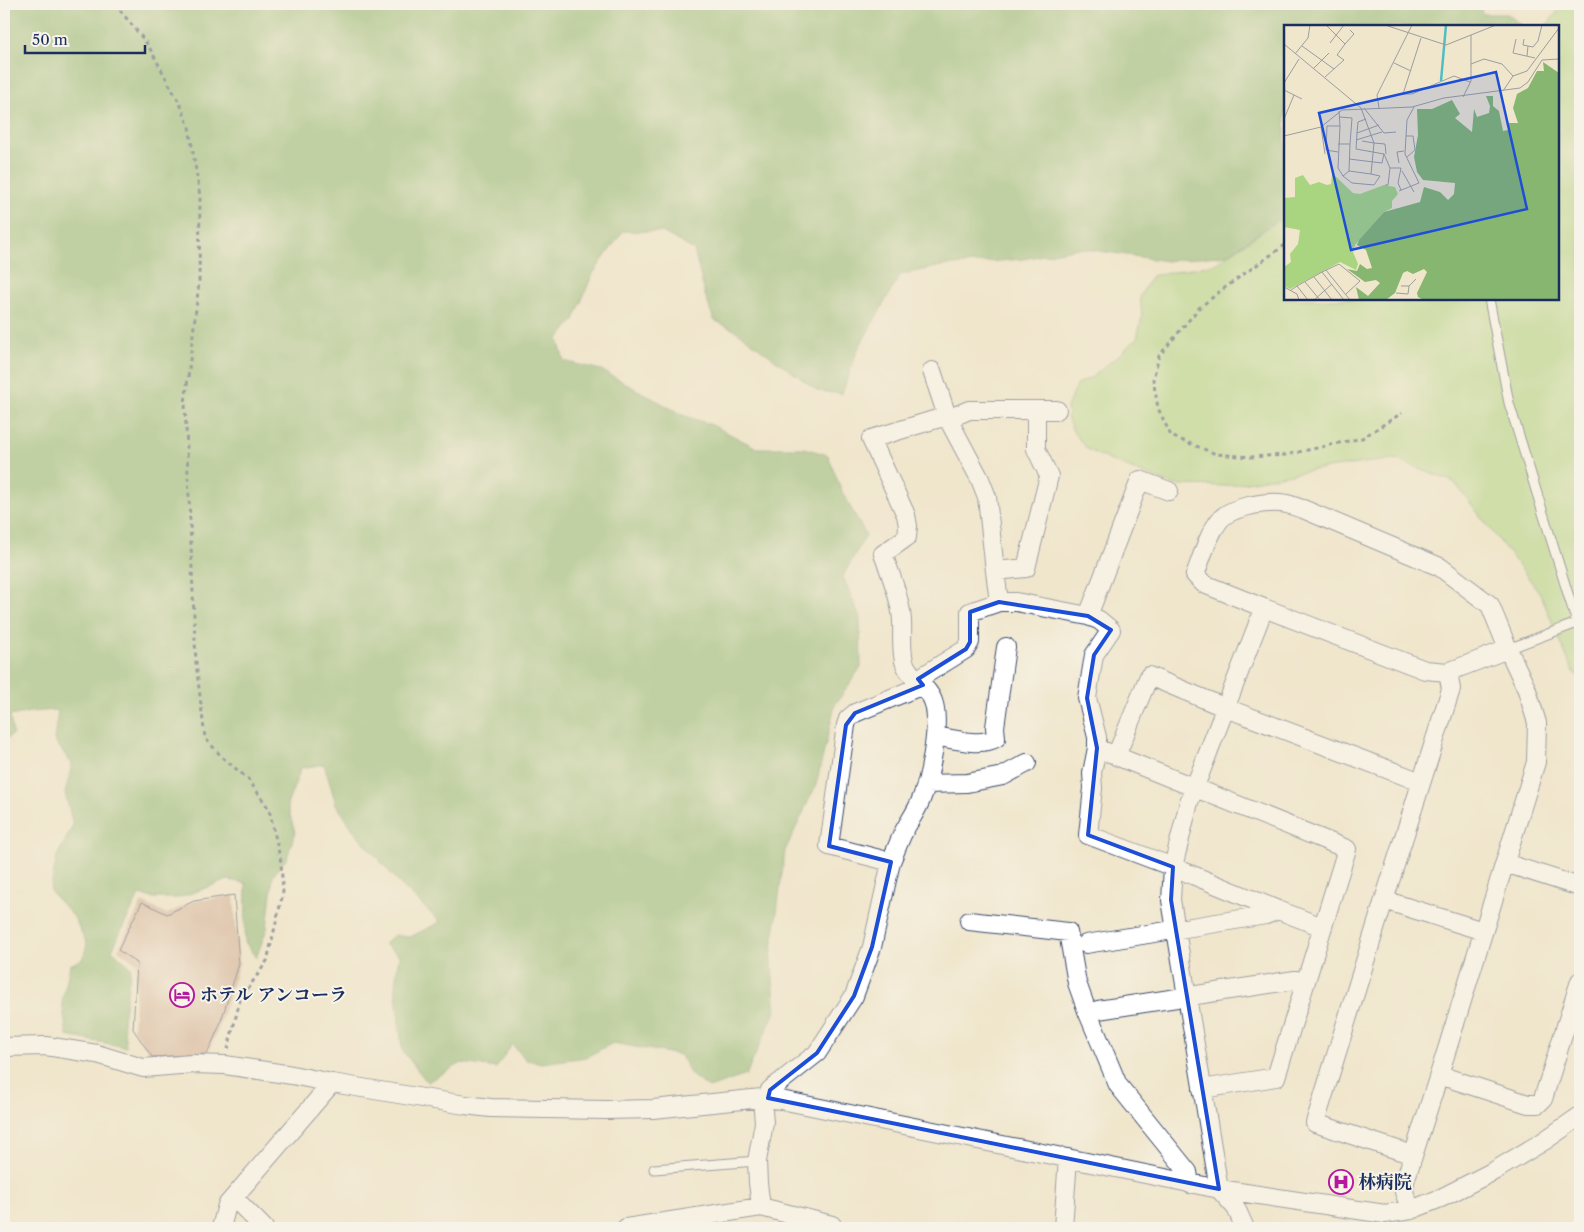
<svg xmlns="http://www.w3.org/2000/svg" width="1584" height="1232" viewBox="0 0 1584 1232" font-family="'Libre Caslon Text','Noto Serif JP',serif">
	<rect width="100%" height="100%" fill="#f7f3e8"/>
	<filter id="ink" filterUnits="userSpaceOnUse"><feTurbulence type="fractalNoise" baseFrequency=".02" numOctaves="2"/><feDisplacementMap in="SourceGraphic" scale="10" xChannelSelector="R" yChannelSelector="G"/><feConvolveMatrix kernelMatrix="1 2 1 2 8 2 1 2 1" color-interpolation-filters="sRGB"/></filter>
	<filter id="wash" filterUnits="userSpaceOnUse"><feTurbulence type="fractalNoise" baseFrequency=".0096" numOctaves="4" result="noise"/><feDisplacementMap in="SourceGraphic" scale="20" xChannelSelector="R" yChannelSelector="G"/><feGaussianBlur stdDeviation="1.12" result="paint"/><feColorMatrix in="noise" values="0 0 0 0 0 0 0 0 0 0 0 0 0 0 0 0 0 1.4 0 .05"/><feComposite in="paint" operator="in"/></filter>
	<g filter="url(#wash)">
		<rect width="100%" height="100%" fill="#f0e6cc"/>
		<path fill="#a9d581" stroke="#628270" d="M1563 4H1580V678L1573 672 1540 593 1454 482 1395 459 1313 470 1226 486 1174 485 1111 461 1087 449 1074 433 1068 420 1067 407 1077 384 1092 377 1121 353 1137 338 1142 317 1140 296 1152 276 1215 264 1285 216V299H1558V26H1546Z"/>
		<path fill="#86b66f" stroke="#507266" d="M4 4H1478L1483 14H1508L1522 26H1285V214L1227 255 1167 261 1079 248 1023 259 941 266 900 275 857 351 842 394 818 391 736 331 714 320 705 295 694 250 662 232 623 231 592 275 574 320 558 339 564 361 601 370 683 415 712 425 757 448H804L828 455 842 492 866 535 843 576 860 618 861 667 835 705 816 785 785 851 771 957 776 1010 746 1075 709 1088 691 1075 680 1055 613 1043 586 1057 542 1063 526 1060 512 1044 496 1068 462 1063 427 1082 402 1050 395 986 399 955 384 944 394 935 410 937 440 922 399 883 354 831 336 804 324 764 301 768 287 805 295 832 287 858 273 875 267 929 256 958 245 942 246 883 228 880 178 898H154L139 895 112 950 131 967 123 1020 126 1047 67 1036 62 1002 70 965 83 959 87 944 74 917 50 891 57 856 73 825 65 793 72 764 54 740 58 710 30 712 10 716 13 734 4 741Z"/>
		<g id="blocks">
			<path fill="#ca9f88" d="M234 895 239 964 219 1027 207 1054 152 1057 133 1029 137 963 118 950 142 902 167 914 194 901Z"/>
		</g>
	</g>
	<g filter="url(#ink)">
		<use href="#blocks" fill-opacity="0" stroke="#3b4a6e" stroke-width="1"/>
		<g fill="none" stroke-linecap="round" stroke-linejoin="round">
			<defs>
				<path id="lane" d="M1489 299 1509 403 1577 623 1508 649
					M654 1169 757 1161"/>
				<path id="street" d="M932 371 948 419 980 479 987 497 995 571
					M1036 410V449L1049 476 1026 568 995 571 999 602H1016L1088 616 1140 480 1169 491
					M1264 608 1425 670 1448 672 1451 689 1384 900
					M1088 616 1099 620 1111 630 1094 655 1087 698 1097 737V748L1109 753
					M918 679 966 649 970 642V612L999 602
					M935 736C952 739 981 747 996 738L995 727 1006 647
					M1097 748 1092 773 1093 788 1088 835 1173 867 1189 802 1264 608 1204 584 1195 575C1202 557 1207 537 1219 521 1229 507 1264 502 1280 503 1288 503 1295 507 1303 509L1440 567 1490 605 1508 649
					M926 784 967 783 1003 776 1027 763
					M891 862C895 852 899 841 904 831 910 820 918 809 922 797 930 777 940 725 934 704 929 685 908 678 904 661 900 643 904 628 901 612 898 592 890 573 883 554L907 537 908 526 906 515 871 439 940 418 948 419 969 410H1057
					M1505 863 1580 887
					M969 921 1068 932 1077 983 1087 1011 1118 1085 1188 1172 1190 1184
					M1086 944 1266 915 1278 910 1322 927
					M1306 981 1347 849 1116 756 1149 676 1226 708 1421 782
					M1098 1010 1295 980 1306 981 1276 1077 1202 1089
					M4 1047 46 1046 97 1054 143 1068 192 1064 225 1065 292 1075 332 1083 465 1105 491 1108 606 1110 653 1109 762 1098 781 1100 1219 1189 1385 1214 1411 1210 1441 1198 1494 1171 1544 1141 1580 1116
					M1439 1075 1536 762 1537 723 1527 690 1508 649 1448 672
					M768 1098 770 1090 817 1053 854 996 872 947 891 862 829 846 846 725 848 719 855 713 923 685
					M1413 1155 1315 1123 1384 900 1483 931
					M234 1198 264 1228
					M761 1207 758 1183 757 1161 764 1123 762 1098
					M1411 1210 1404 1192 1405 1181 1439 1075 1528 1104H1538L1543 1099 1580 981
					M221 1228 227 1205 332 1083
					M626 1228 761 1207 832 1225 830 1228
					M1063 1228 1068 1158
					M1245 1228 1236 1208 1219 1189 1171 900 1173 867 1278 910"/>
			</defs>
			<use href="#lane" stroke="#3b4a6e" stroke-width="11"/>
			<use href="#street" stroke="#3b4a6e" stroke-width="20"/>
			<path stroke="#3b4a6e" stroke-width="3" stroke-dasharray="4 4" stroke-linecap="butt" d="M115 4 148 45 181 106 189 127 200 196 199 283 185 403 196 663 205 738 223 758 248 779 269 809 281 862 283 893 267 961 240 1000 228 1049
				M1285 245 1227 286 1199 308 1159 356 1153 379 1158 408 1171 436 1216 454 1251 457 1285 455 1362 438 1402 413"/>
			<use href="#lane" stroke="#fff" stroke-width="9"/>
			<use href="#street" stroke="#fff" stroke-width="18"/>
		</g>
	</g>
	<path d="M0 0H1584V1232H0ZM999 602 1088 616 1111 630 1094 655 1087 698 1097 748 1088 835 1173 867 1171 900 1219 1189 768 1098 770 1090 817 1053 854 996 872 947 891 862 829 846 846 725 855 713 923 685 918 679 966 649 970 642V612Z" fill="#f0e6cc" fill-opacity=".55" fill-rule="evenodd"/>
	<path fill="none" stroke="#1d4ed8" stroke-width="4" stroke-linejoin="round" d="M999 602 1088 616 1111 630 1094 655 1087 698 1097 748 1088 835 1173 867 1171 900 1219 1189 768 1098 770 1090 817 1053 854 996 872 947 891 862 829 846 846 725 855 713 923 685 918 679 966 649 970 642V612Z"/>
	<defs>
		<symbol id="hotel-ring" viewBox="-11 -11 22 22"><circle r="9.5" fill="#f7f3e8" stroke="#b5179e" stroke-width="1.5"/><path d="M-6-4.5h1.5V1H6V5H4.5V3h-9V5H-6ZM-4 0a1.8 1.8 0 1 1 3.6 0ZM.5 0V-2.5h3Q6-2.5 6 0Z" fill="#b5179e"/></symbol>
		<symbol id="hospital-ring" viewBox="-11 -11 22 22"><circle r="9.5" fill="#f7f3e8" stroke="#b5179e" stroke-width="1.5"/><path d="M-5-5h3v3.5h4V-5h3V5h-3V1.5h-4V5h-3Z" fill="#b5179e"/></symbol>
	</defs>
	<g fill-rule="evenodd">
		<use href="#hotel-ring" x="168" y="981" width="28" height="28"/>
		<use href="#hospital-ring" x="1327" y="1168" width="28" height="28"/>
	</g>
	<g text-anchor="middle" stroke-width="4" stroke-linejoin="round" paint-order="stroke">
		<g font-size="18" font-weight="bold" fill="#1b2f5e" stroke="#f7f3e8" text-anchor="start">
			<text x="200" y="1001">ホテル アンコーラ</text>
			<text x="1358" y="1188">林病院</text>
		</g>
	</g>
	<g transform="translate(1284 25)">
		<rect width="275" height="275" fill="#f0e6cc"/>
		<path d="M48 148 69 168 76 169 100 160 111 162 114 169 108 176V183L100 187 71 220 69 227 74 239 72 245 56 237 6 264 0 261V242L7 237 6 229 14 219 16 205 0 202V173L11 172V153L19 150 26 160 35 157 43 160 47 159Z" fill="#a9d581"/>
		<path d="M259 37 275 48V275H140L134 272 133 268 143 247 140 244 129 249 123 246 119 248 111 268 103 274 75 275 72 262 84 271 96 258 92 255 81 257 63 244 73 246 76 239 83 244 88 243 82 225 73 220 75 215 100 187 136 177 140 162 156 167 164 175 170 169 171 158 139 155 133 147 130 132 134 110 133 84H148L168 75 176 89 171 93 188 107 190 84 193 92 205 88 206 81 202 71H209V81L215 86 219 106 224 105 225 98H234L229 83 233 69 244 63 253 46H260Z" fill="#86b66f"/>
		<path fill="none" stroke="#4fbdc4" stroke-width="2.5" d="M157 56 162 0"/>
		<path fill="none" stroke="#9b9da0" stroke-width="1" d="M42 0 61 19 70 9 66 5M101 0 162 20 212 0M137 13 119 69H128L170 51 186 57M232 14 229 28 251 33M240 14 239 20 244 21 243 31M46 18 60 0M0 19 77 83 90 118 78 116M18 21 50 44M244 21 249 22 254 16 258 0M11 29 24 13 26 0M110 38 127 46M187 39 200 34 218 39 229 51M30 43 45 28M41 52 60 35 53 30 61 19M0 58 15 34M0 65 18 74M219 66 229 51 243 46 275 3M179 72 187 56V10M80 83 100 108 112 107M95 83 93 70 128 0M0 94 10 70M82 94 74 97 73 108 95 100M56 101 54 143 59 151 65 146M37 102 41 129M0 111 37 102 58 85 128 82 160 73 236 63 244 57 258 35 275 34M72 115 98 107M54 119H66L68 93 56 92M66 119 65 146 87 149M54 127 42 125 43 101H56L55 86M100 129 106 143M123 132 131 125 129 111H122L123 95 130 82M65 134 98 138 100 129 72 124 73 108M115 138 113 127 120 126M118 146 130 167M59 151 68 158 90 160 96 151 87 149 90 118 101 119 102 129M101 160H104L106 143H117L114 158 117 165M115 166 135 158 121 129 122 111M42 245 66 275M38 247 55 239 76 256 62 269M30 252 48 275M21 257 36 275M13 261 38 247 60 275M117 261H125L132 254M0 262 13 269 15 275M7 265 13 261 24 275M112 268 124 269 125 261M30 275 48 259"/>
		<path fill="#1d4ed8" fill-opacity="0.15" stroke="#1d4ed8" stroke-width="2.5" d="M212 47 243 184 67 225 35 88Z"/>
		<rect width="275" height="275" fill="none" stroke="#1b2f5e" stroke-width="2.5"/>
	</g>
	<rect width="1584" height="1232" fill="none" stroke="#f7f3e8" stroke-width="20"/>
	<path d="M25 45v8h120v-8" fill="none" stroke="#1b2f5e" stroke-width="2.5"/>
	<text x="32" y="45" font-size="15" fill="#1b2f5e" stroke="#f7f3e8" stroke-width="4" paint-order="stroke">50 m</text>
</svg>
